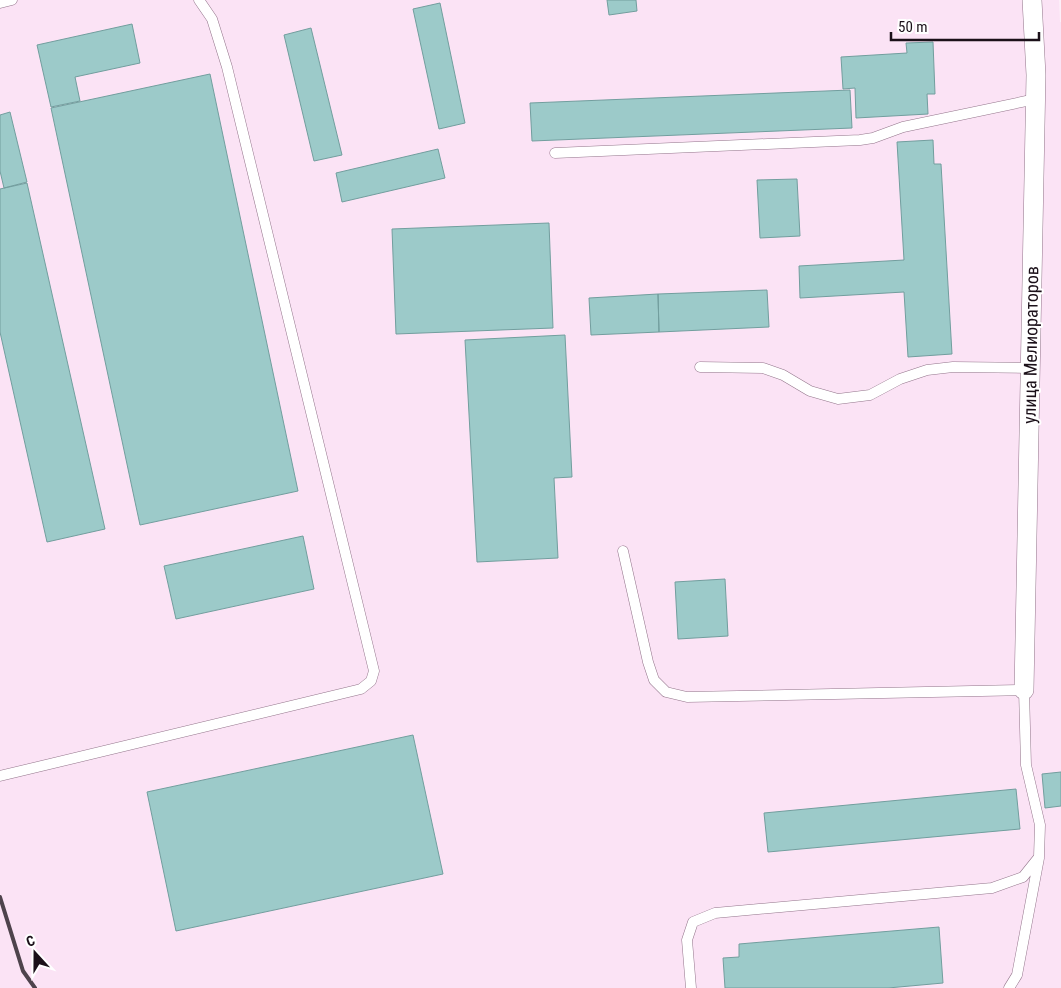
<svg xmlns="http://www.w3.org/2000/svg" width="1061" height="988" viewBox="0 0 1061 988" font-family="'Roboto Condensed',sans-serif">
	<rect width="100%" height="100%" fill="#fdeff9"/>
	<path fill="#fbe3f5" d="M0 0H1059L1060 22H1061V988H0Z"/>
	<path fill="#9ccac9" stroke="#729e9e" d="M607 0H636L637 11 609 15Z
		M440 3 465 123 439 129 413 9Z
		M132 24 140 63 75 77 80 101 51 107 37 45Z
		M311 28 342 155 314 161 284 35Z
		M933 42 935 94H927L928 114 856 118 855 88 843 89 841 57 907 53 906 43Z
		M210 74 298 491 140 525 51 108Z
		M850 90 852 128 532 141 530 103Z
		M10 112 27 182 4 188 0 171V115Z
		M933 140 934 164H941L952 354 908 357 904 292 800 298 799 266 904 260 897 142Z
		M438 149 445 178 342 202 336 173Z
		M797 179 800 236 760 238 757 180Z
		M27 183 105 529 47 542 0 332V189Z
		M549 223 553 328 396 334 392 229Z
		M767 290 769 327 659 332 658 294Z
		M658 294 659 332 591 335 589 298Z
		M565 335 572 477 554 478 558 558 477 562 465 340Z
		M303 536 314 589 176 619 164 566Z
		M725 579 728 636 678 639 675 582Z
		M413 735 443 874 176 931 147 792Z
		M1061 772V806L1045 808 1042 774Z
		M1016 789 1020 829 768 852 764 813Z
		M939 927 943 983 888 988H725L723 958 739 957V944Z"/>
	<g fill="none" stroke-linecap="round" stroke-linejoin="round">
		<defs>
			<path id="service" d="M0 3 12 0
				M555 153 860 140 873 138 903 127 1036 99
				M700 367 763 368 783 375 810 391 838 399 870 395 900 379 927 370 953 367 1030 368
				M623 551 648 662 654 680 666 692 687 697 1024 690 1026 765 1040 825 1039 857 1023 877 992 888 715 913 693 922 687 940 691 988
				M0 776 361 689 371 681 374 671 227 67 212 19 199 0
				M1009 988 1017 975 1039 858"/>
			<path id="minor" d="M1024 690 1036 75 1032 0"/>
		</defs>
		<use href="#service" stroke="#93758b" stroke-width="11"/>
		<use href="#minor" stroke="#93758b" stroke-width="20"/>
		<use href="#service" stroke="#fff" stroke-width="10"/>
		<use href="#minor" stroke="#fff" stroke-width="19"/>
		<path stroke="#4e434c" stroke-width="4" d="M0 897 23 971 35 988"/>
	</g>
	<g text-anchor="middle" stroke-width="4" stroke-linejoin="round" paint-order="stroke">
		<g font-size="18" fill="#1b1019" stroke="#fff">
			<text transform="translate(1031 345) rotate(-89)" y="6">улица Мелиораторов</text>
		</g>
	</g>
	<g transform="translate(35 953) rotate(339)" stroke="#ffffff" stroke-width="4" paint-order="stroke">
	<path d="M0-4L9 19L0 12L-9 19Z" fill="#1b1019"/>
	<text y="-8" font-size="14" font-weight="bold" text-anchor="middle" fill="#1b1019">С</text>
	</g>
	<path d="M891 32v8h148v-8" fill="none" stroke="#1b1019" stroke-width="2.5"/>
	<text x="898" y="32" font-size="15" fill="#1b1019" stroke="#ffffff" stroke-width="4" paint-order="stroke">50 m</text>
</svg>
